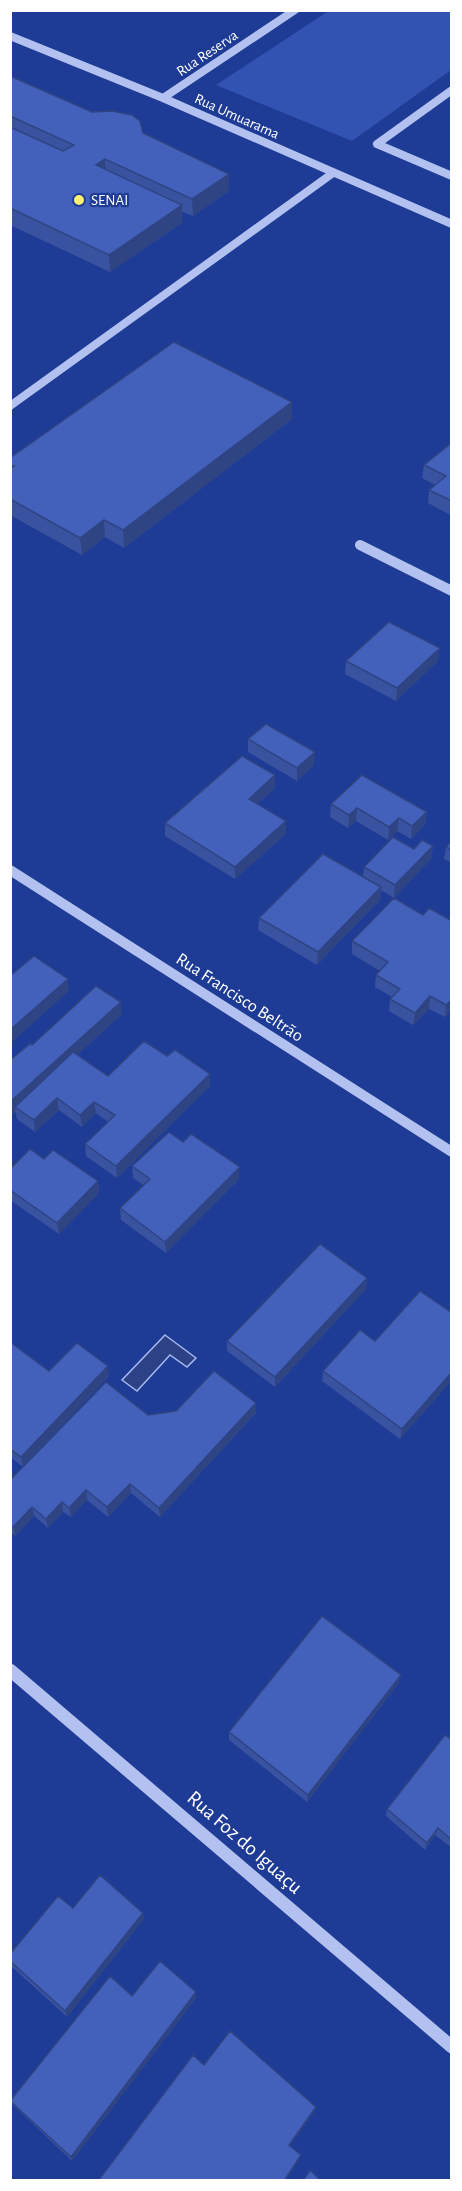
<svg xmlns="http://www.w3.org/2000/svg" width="462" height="2191" viewBox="0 0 462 2191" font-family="'Alegreya Sans',sans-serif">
	<rect width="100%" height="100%" fill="#1e3b95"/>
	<path fill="#3353b3" d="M330 10 451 11V70L352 141 216 85Z"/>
	<path fill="#2d4286" stroke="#a5b9f0" stroke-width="1.5" d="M165 1335 196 1358 187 1367 170 1355 137 1391 122 1380Z"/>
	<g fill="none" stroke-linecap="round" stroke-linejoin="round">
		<path stroke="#b2c1ef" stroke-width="8" d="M10 36 163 98 452 224
			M163 98 295 10
			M377 144 452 90
			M377 144 452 176
			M10 406 333 173"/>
		<path stroke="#b2c1ef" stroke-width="10" d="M360 545 452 591
			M10 870 452 1152"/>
		<path stroke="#b2c1ef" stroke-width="13" d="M10 1670 452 2047"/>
	</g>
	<path fill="#3a53a1" d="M10 76 92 112 143 133 229 191 193 216 182 212V223L110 272 10 225Z
		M292 419 124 548 105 537 82 555 10 515V458Z
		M452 444V516L428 503 429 490 435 485 422 478 424 465Z
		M346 661H438L396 701 345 674Z
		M248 739 314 765 297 781 248 752Z
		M275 788 257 804 286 834 235 879 165 836V823Z
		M331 804 427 812 425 825 411 839 397 831 388 840 356 821 348 828 330 817Z
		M433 846 431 859 394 898 381 890 380 900 317 965 258 930 259 918 363 877 364 867 414 849Z
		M446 847 452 850V863L444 859Z
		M423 915 452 921V1010L445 1017 429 1009 413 1025 389 1011 390 999 392 997 375 987 376 975 380 971 352 954V941Z
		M122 1014 77 1055 108 1076 167 1056 210 1074V1086L117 1178 86 1156 85 1144 108 1122 96 1113 82 1127 59 1110 35 1132 17 1119 15 1111 10 1116V1060L32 1045Z
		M183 1142 239 1179 166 1253 121 1220 120 1208 143 1185 133 1178 132 1166Z
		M44 1159 98 1181 99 1193 59 1234 10 1200V1169Z
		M367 1278 366 1289 275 1387 227 1351V1341Z
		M452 1313V1380L400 1439 322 1381 323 1371 375 1341Z
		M10 1342 49 1371 109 1376 27 1462 148 1415 256 1413 160 1517 131 1493 108 1517 87 1500 71 1517 63 1512 48 1528 34 1516 15 1536 10 1532V1480L23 1467 10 1457Z
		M399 1683 307 1802 229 1740V1732Z
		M452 1740V1848L435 1835 425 1850 386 1816 387 1809Z
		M452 1860V1870L449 1867Z
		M73 1908 143 1913 144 1919 67 2017 10 1965V1954Z
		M132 1996 196 1998 72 2161 13 2105 10 2101Z"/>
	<path fill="#2f4483" d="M105 159 106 176 96 165Z
		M229 174V191L193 216 192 199Z
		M182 205V223L110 272 109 255Z
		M292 402V419L124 548 123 530Z
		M104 520 105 537 82 555 80 538Z
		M440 648 438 661 396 701 397 688Z
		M315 752 314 765 297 781V768Z
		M275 775V788L249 811V799Z
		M357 808 356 821 348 828 349 815Z
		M427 812 425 825 411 839 412 826Z
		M399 818 397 831 388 840 389 827Z
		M286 821V834L235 879V867Z
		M433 846 431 859 394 898 395 885Z
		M381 887 380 900 317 965 318 952Z
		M68 979 69 991 10 1044V1030Z
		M430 996 429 1009 413 1025 415 1013Z
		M452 1000V1010L445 1017 446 1005Z
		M121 1002 122 1014 18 1109 15 1107V1111L10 1116V1102Z
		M210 1074V1086L117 1178 116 1166Z
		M57 1098 59 1110 35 1132 34 1120Z
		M94 1102 96 1113 82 1127 80 1115Z
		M240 1167 239 1179 166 1253 165 1242Z
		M98 1181 99 1193 59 1234 57 1223Z
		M367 1278 366 1289 275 1387V1377Z
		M108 1366 109 1376 23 1467 21 1457Z
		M452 1372V1380L400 1439 402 1429Z
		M256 1403V1413L160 1517 159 1508Z
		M130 1484 131 1493 108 1517 107 1507Z
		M86 1490 87 1500 71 1517 69 1508Z
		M62 1502 63 1512 48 1528 46 1519Z
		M32 1507 34 1516 15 1536 13 1527Z
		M401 1675 399 1683 307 1802 308 1795Z
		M438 1828 435 1835 425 1850 427 1843Z
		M143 1913 144 1919 67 2017 65 2011Z
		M196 1992V1998L72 2161 71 2157Z
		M316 2107 315 2111 288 2149 289 2145Z
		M301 2155 300 2159 285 2181H284Z"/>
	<path fill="#4361bb" stroke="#2f4483" stroke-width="1.5" d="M10 76 92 112 112 111 132 115 140 121 143 133 229 174 192 199 105 159 96 165 182 205 109 255 10 208V127L63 151 74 145 10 116Z
		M174 342 292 402 123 530 104 520 80 538 10 499V469L14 466 10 465V458Z
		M450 444H452V501L429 490 446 476 424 465Z
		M389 622 440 648 397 688 346 661Z
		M266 724 315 752 297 768 248 739Z
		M242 756 275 775 249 799 286 821 235 867 165 823Z
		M362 775 427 812 412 826 399 818 389 827 357 808 349 815 331 804Z
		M393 837 414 849 422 840 433 846 395 885 364 867Z
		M452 841V850L446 847Z
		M323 854 381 887 318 952 259 918Z
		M394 898 423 915 429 908 452 921V1000L446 1005 430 996 415 1013 390 999 400 989 376 975 388 962 352 941Z
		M34 956 68 979 10 1030V976Z
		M96 986 121 1002 10 1102V1060L31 1043 32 1045Z
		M144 1041 167 1056 175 1050 210 1074 116 1166 85 1144 115 1115 94 1102 80 1115 57 1098 34 1120 15 1107 73 1052 108 1076Z
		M169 1132 183 1142 191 1134 240 1167 165 1242 120 1208 150 1179 132 1166Z
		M30 1149 44 1159 53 1150 98 1181 57 1223 10 1190V1169Z
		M320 1244 367 1278 275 1377 227 1341Z
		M420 1291 452 1313V1372L402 1429 323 1371 360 1330 375 1341Z
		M10 1342 49 1371 77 1343 108 1366 21 1457 10 1449Z
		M214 1371 256 1403 159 1508 130 1484 107 1507 86 1490 69 1508 62 1502 46 1519 32 1507 13 1527 10 1525V1480L106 1382 148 1415 176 1411Z
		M322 1616 401 1675 308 1795 229 1732Z
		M445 1735 452 1740V1840L438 1828 427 1843 387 1809Z
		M100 1875 143 1913 65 2011 10 1961V1954L58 1896 73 1908Z
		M160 1961 196 1992 71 2157 10 2101 110 1976 132 1996Z
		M230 2031 316 2107 289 2145 301 2155 284 2181H98L193 2055 204 2065Z
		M310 2170 321 2181H303Z"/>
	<circle fill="#fdf071" stroke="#1e3b95" stroke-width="2" cx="79" cy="200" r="6"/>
	<g text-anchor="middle" stroke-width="4.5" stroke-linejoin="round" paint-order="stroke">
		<g font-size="15" fill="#fff" stroke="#1e3b95">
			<text transform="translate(207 53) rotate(-34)" y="5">Rua Reserva</text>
			<text transform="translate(237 116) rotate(24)" y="5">Rua Umuarama</text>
		</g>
		<g font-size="15" fill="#fff" stroke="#1e3b95" text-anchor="start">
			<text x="91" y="205">SENAI</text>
		</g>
		<g font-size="18" fill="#fff" stroke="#1e3b95">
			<text transform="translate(240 997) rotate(33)" y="6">Rua Francisco Beltrão</text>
		</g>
		<g font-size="21" fill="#fff" stroke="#1e3b95">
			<text transform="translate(245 1842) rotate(41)" y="7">Rua Foz do Iguaçu</text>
		</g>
	</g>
	<rect width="462" height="2191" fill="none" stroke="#ffffff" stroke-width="24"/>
</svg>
